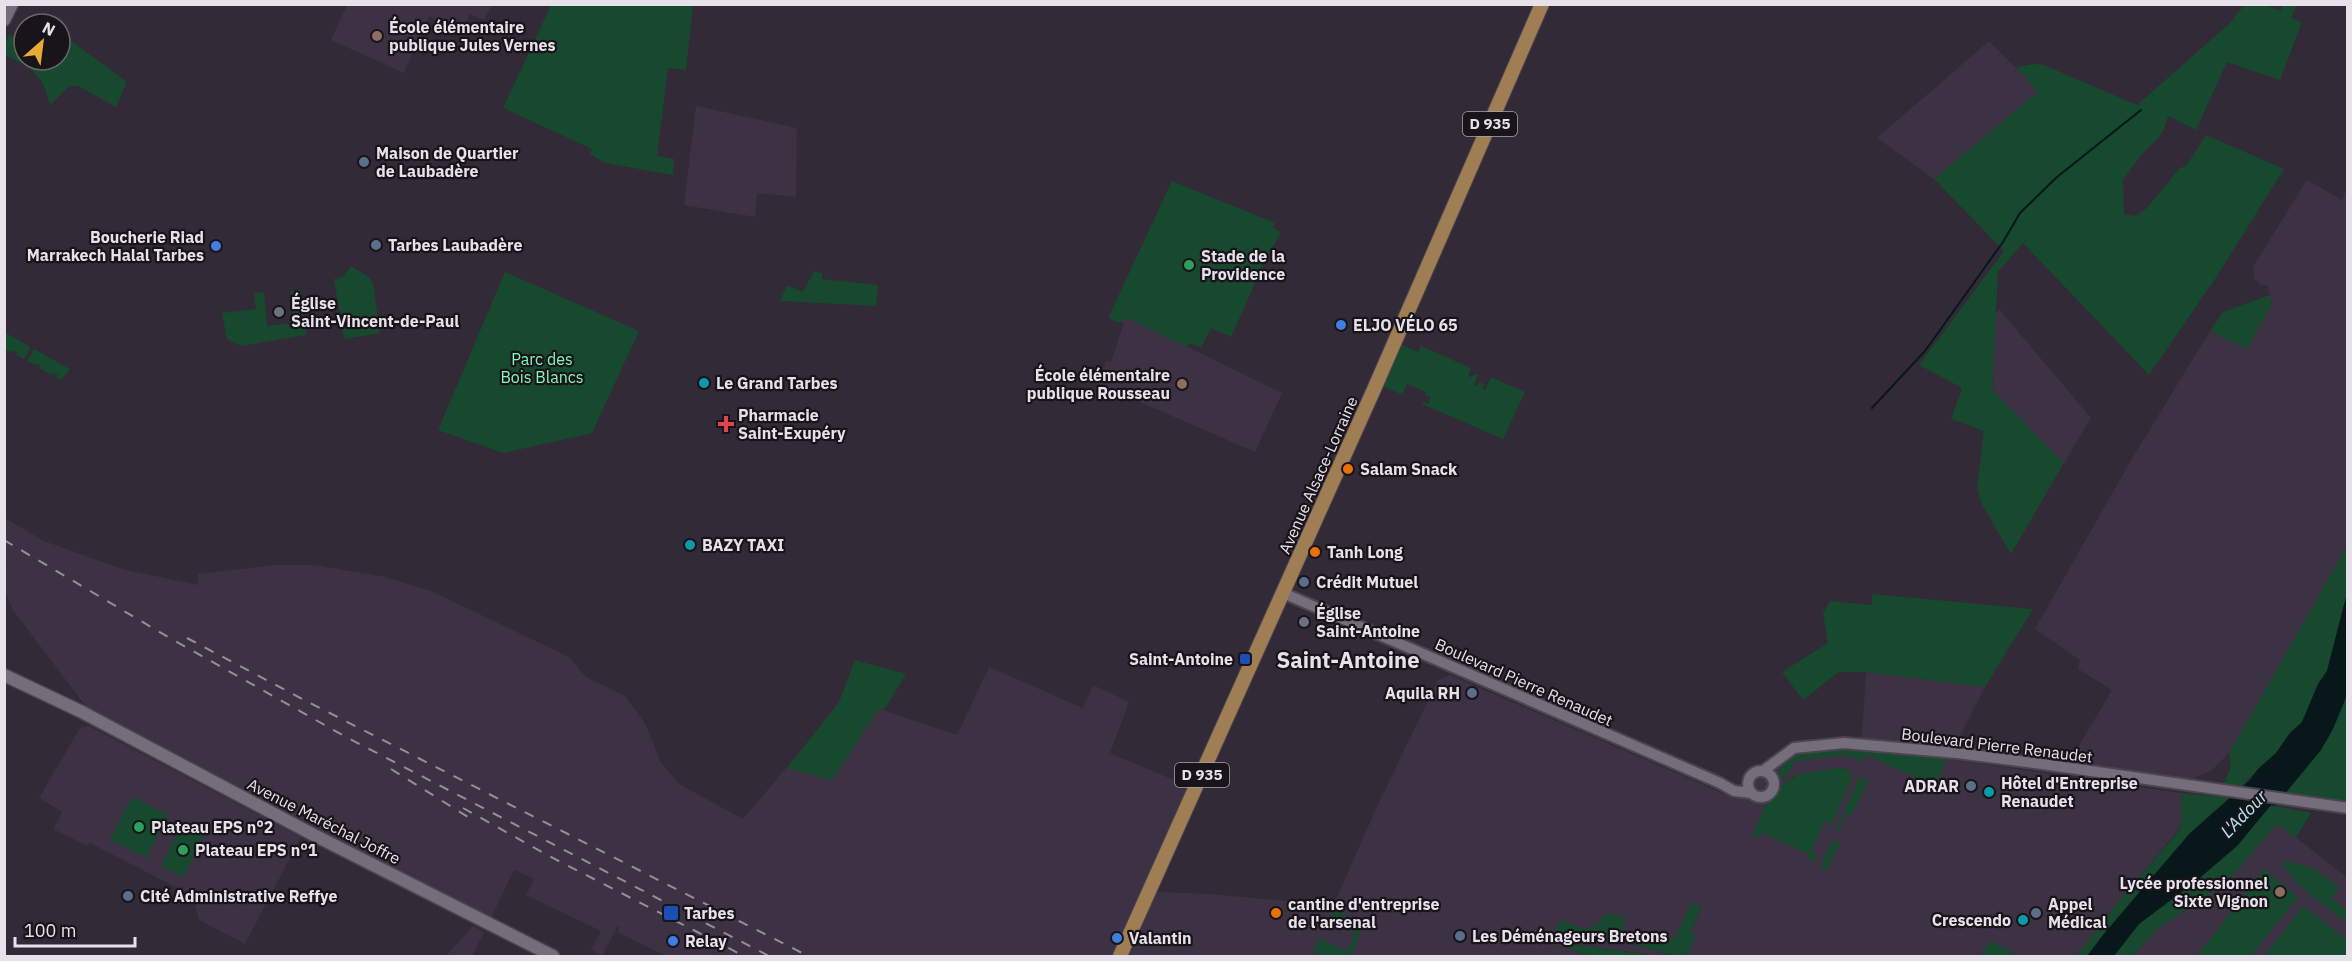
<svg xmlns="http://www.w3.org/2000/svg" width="2352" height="961" viewBox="0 0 2352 961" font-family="'IBM Plex Sans',sans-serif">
	<rect width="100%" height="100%" fill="#322a36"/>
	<path fill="#3d3243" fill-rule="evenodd" d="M347 5V4L492 5 484 20 470 14 462 32 429 16 404 73 331 40Z
		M1989 41 2039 91 1934 179 1877 138Z
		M696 106 797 128 796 197 757 193 755 217 684 205Z
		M2307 180 2342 200 2347 188V546L2229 753 2212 770 2192 779 2070 761 2112 690 2078 669 2080 660 2035 629 2130 462 2210 331 2247 349 2272 304 2267 285H2261L2254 279 2253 267Z
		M1999 309 2091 418 2064 463 1992 390 1995 314Z
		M1126 317 1282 393 1255 452 1096 383 1106 361 1111 362 1124 323 1120 321 1121 318Z
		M5 518 44 541 122 569 198 585V574L274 565H314L385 577 431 591 569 657 586 677 625 696 646 725 660 761 679 784 743 819 816 733 879 709 957 735 989 667 1083 708 1093 685 1129 702 1110 753 1188 786 1112 956H666L617 932 620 927 618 926 602 956 591 950 601 931 526 895 534 879 514 870 491 918 87 708 13 610 5 591V572L7 563 5 558Z
		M1866 672 1985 687 1948 759 2181 793 2182 823 2176 833 2121 898 2077 956H2012L2010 950 1983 953 1981 956H1686L1695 936 1690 933 1701 908 1675 938 1623 933 1597 927 1583 929 1561 920 1574 939 1631 944 1651 948 1674 956H1652L1645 954 1563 943V946L1588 956H1129L1157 892 1210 894 1319 904 1332 909 1375 811 1438 680 1450 675 1736 799 1745 779 1792 754 1833 750 1861 751ZM1839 768 1847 769 1852 777 1831 825 1825 819 1810 852 1817 855 1762 833 1766 803 1774 798 1780 787 1796 775Z
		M89 726 301 837 245 944 199 920 193 896 90 843 88 846 55 830 54 827 62 812 39 798 80 728Z
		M2278 823 2347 878V956H2133L2155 931 2226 883Z
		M473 926 484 932 472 956H446Z"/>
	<path fill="#16492e" d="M2245 4 2266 5 2280 11 2283 5H2297L2291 18 2302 22 2280 80 2227 62 2196 130 2168 116 2164 129 2159 137 2142 154 2123 180 2124 214 2135 216 2147 208 2180 168 2186 166 2206 135 2284 169 2217 276 2149 375 2023 243 1998 272 1992 390 2064 463 2011 554 1982 505 1977 487 1984 431 1951 419 1962 388 1919 365 2004 251 1934 179 2038 92 2016 67 2033 64 2044 65 2137 105 2229 24Z
		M551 5H693L686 70 668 68 657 156 674 159 673 175 605 163 590 154 592 149 503 108Z
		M9 34 24 42V60H60V37L70 40 127 82 116 107 78 86H69L51 104 49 102C43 73 29 67 5 55V43Z
		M1172 181 1275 223 1273 228 1281 232 1265 261 1231 337 1211 328 1201 348 1190 343 1187 347 1127 318 1126 320 1121 319 1119 323 1108 318Z
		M351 266 370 278 373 283 380 333 344 339 334 279 343 277Z
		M814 271 822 273V279L878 285 876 306 780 301 787 285 803 292Z
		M505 272 639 331 592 433 503 453 438 430Z
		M301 290 306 335 241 346 227 339 222 313 256 309 254 293 264 292 267 326 294 323 290 291Z
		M2270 295 2272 304 2247 349 2210 331 2223 312Z
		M4 332 31 347 24 359 16 355 17 352 13 350 12 353 5 349Z
		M1400 344 1418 352 1421 346 1471 368 1468 376 1472 377 1474 374 1478 375 1474 385 1477 386 1479 382 1484 384 1482 389 1485 390 1491 377 1525 392 1503 439 1422 404 1423 401 1428 404 1431 398 1425 395 1426 392 1407 384 1403 393 1405 396 1382 386Z
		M34 349 70 369 61 380 56 378 58 375 53 373 52 375 39 368 40 366 38 364 35 365 27 361Z
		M2347 546V593L2327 671 2318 684 2302 722 2290 733 2276 753 2258 769 2240 788 2223 785 2231 767 2229 753Z
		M1872 594 2033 609 1985 687 1866 672H1839L1803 700 1782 672 1828 643 1823 613 1830 601 1872 605Z
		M855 660 906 674 884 710 879 709 832 780 787 768 839 702Z
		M2347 695V801L2285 793 2328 738Z
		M1848 750 1861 751 1947 759 1935 786 1866 755 1862 762 1844 755 1794 761 1787 776 1780 781C1776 747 1825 750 1848 750Z
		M1839 768 1849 770 1852 777 1831 826 1825 820 1811 852 1817 855 1815 861 1807 860 1809 854 1762 833 1759 838 1753 835 1766 803 1774 798 1782 785 1799 774Z
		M1863 777 1869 783H1867L1852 815 1847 813 1838 833 1836 830 1859 778Z
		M2181 793 2230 798 2207 818 2146 883 2087 956H2077L2121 898 2177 833 2182 823Z
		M132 797 168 815 146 858 110 839Z
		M2271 805 2311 813 2295 839 2278 823 2226 883 2155 931 2133 956H2114L2139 924 2196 881 2237 846Z
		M183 823 205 835 183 877 161 866Z
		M1834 840 1840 843 1828 869 1825 870 1821 866 1831 842Z
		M2283 862C2306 861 2322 874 2339 887L2332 898 2347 911V922C2325 905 2297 889 2282 864Z
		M2264 869 2298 897 2251 956H2197Z
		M1691 903 1701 907 1690 933 1696 936 1686 956C1666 957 1649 946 1630 944 1610 941 1571 945 1556 929L1561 920C1584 929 1590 936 1606 913L1625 917 1623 933 1675 938Z
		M1337 904 1338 905 1336 910 1364 924 1350 956H1318L1313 950 1323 934 1322 940 1347 951 1355 934 1330 923 1327 928 1325 927Z
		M2303 906 2347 940V956H2264Z
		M1989 941 2011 950 2012 956H1981Z
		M1563 943 1645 954 1652 956H1588L1562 946Z"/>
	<path fill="#07171a" d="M2347 593V695L2333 729 2321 750 2275 806 2271 805 2237 846 2196 881 2139 924 2114 956H2087L2103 935 2190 833 2249 781 2258 769 2276 753 2290 733 2302 722 2318 684 2327 671Z"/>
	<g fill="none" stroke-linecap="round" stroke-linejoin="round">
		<path stroke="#07171a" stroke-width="2" d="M1872 408 1925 351 2003 242 2020 213 2057 177 2141 110"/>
		<defs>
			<path id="tertiary" d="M1283 593 1720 783 1734 791 1752 793
				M1748 784a13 13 0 1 1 26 0a13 13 0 1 1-26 0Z
				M1763 771 1794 748 1844 743 1957 753 2042 764 2348 808"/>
			<path id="secondary" d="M4 20 12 4
				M4 675 82 712 312 834 553 956"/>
			<path id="primary" d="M1120 956 1375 387 1542 4"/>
		</defs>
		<use href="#tertiary" stroke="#4b454f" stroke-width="14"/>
		<use href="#secondary" stroke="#4b454f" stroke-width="15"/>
		<use href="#primary" stroke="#4b454f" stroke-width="16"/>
		<use href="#tertiary" stroke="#766d7b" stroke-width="10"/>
		<use href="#secondary" stroke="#766d7b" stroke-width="12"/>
		<use href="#primary" stroke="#a07e54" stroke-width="14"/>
		<path stroke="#958f99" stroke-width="2" stroke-dasharray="10 10" stroke-linecap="butt" d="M4 540 168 637 346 737 769 956
			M187 638 308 702 808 956
			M391 769 468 817
			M463 808 549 856 744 956"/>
	</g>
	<g fill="#8d6e63" stroke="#18141a" stroke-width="2">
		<circle cx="377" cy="36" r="6"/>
		<circle cx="1182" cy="384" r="6"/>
		<circle cx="2280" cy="892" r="6"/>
	</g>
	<g fill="#5c6f8a" stroke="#18141a" stroke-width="2">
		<circle cx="364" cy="162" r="6"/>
		<circle cx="376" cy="245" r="6"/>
		<circle cx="1304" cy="582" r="6"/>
		<circle cx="1472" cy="693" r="6"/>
		<circle cx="1971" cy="786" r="6"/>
		<circle cx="128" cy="896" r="6"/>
		<circle cx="2036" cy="913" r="6"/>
		<circle cx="1460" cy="936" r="6"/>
	</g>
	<g fill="#3f7fe0" stroke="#18141a" stroke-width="2">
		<circle cx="216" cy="246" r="6"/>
		<circle cx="1341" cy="325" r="6"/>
		<circle cx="1117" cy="938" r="6"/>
		<circle cx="673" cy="941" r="6"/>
	</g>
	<g fill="#2e9e5b" stroke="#18141a" stroke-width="2">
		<circle cx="1189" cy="265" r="6"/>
		<circle cx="139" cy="827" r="6"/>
		<circle cx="183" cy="850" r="6"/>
	</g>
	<g fill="#6b7280" stroke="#18141a" stroke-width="2">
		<circle cx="279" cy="312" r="6"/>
		<circle cx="1304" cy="622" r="6"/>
	</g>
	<g fill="#0f9aa8" stroke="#18141a" stroke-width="2">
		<circle cx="704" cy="383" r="6"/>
		<circle cx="690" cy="545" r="6"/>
		<circle cx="1989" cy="792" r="6"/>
		<circle cx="2023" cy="920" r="6"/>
	</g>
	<path fill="#e0444e" stroke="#18141a" stroke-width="2" d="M723 415h6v6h6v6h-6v6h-6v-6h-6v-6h6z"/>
	<g fill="#e8710a" stroke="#18141a" stroke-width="2">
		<circle cx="1348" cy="469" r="6"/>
		<circle cx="1315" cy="552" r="6"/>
		<circle cx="1276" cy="913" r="6"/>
	</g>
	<g fill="#1a4fb4" stroke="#18141a" stroke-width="2">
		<rect x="1239" y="653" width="12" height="12" rx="3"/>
		<rect x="663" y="905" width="16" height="16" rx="3"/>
	</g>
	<g text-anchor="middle" stroke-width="4.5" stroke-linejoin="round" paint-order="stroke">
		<g fill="#18141a" stroke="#a9a4ac" stroke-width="1.5">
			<rect x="1463" y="112" width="54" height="24" rx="4.5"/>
			<rect x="1175" y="763" width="54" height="24" rx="4.5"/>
		</g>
		<g font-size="15" font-weight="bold" fill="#e7e2ea">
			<text x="1490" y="129">D 935</text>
			<text x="1202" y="780">D 935</text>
		</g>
		<g font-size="16" font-weight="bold" fill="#e7e2ea" stroke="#18141a" text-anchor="start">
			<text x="389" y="33">École élémentaire<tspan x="389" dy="18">publique Jules Vernes</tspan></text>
			<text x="376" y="159">Maison de Quartier<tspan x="376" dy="18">de Laubadère</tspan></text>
			<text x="204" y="243" text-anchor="end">Boucherie Riad<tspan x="204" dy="18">Marrakech Halal Tarbes</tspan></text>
			<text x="388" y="251">Tarbes Laubadère</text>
			<text x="1201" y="262">Stade de la<tspan x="1201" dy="18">Providence</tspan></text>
			<text x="291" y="309">Église<tspan x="291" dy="18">Saint-Vincent-de-Paul</tspan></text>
			<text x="1353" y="331">ELJO VÉLO 65</text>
			<text x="1170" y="381" text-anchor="end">École élémentaire<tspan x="1170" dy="18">publique Rousseau</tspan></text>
			<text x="716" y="389">Le Grand Tarbes</text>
			<text x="738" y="421">Pharmacie<tspan x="738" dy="18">Saint-Exupéry</tspan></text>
			<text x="1360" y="475">Salam Snack</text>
			<text x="702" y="551">BAZY TAXI</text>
			<text x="1327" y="558">Tanh Long</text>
			<text x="1316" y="588">Crédit Mutuel</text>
			<text x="1316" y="619">Église<tspan x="1316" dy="18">Saint-Antoine</tspan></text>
			<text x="1233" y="665" text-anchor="end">Saint-Antoine</text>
			<text x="1460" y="699" text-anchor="end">Aquila RH</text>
			<text x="2001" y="789">Hôtel d'Entreprise<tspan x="2001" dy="18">Renaudet</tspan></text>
			<text x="1959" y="792" text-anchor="end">ADRAR</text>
			<text x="151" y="833">Plateau EPS n°2</text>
			<text x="195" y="856">Plateau EPS n°1</text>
			<text x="2268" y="889" text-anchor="end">Lycée professionnel<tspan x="2268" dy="18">Sixte Vignon</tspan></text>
			<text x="140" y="902">Cité Administrative Reffye</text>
			<text x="1288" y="910">cantine d'entreprise<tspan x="1288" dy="18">de l'arsenal</tspan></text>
			<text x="2048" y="910">Appel<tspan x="2048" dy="18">Médical</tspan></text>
			<text x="684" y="919">Tarbes</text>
			<text x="2011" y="926" text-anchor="end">Crescendo</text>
			<text x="1472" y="942">Les Déménageurs Bretons</text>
			<text x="1129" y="944">Valantin</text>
			<text x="685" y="947">Relay</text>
		</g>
		<g font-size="16" fill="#82f7b4" stroke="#18141a">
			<text x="542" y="365">Parc des<tspan x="542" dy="18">Bois Blancs</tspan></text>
		</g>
		<g font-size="16" fill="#e7e2ea" stroke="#18141a">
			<text transform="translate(1318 475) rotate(-66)" y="6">Avenue Alsace-Lorraine</text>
			<text transform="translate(1524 682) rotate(24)" y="6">Boulevard Pierre Renaudet</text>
			<text transform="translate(1997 745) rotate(7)" y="6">Boulevard Pierre Renaudet</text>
			<text transform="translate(324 821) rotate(27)" y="6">Avenue Maréchal Joffre</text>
		</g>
		<g font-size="18" font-style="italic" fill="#b3e8f5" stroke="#18141a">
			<text transform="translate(2244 814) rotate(-46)" y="6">L'Adour</text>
		</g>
		<g font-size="22" font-weight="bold" fill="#e7e2ea" stroke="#18141a">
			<text x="1348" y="668">Saint-Antoine</text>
		</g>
	</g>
	<rect width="2352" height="961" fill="none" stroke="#e7e2ea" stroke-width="12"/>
	<g transform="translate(42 42) rotate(28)"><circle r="28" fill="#18141a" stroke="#6b666d" stroke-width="1.5"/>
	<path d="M0-4.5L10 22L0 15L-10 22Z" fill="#e9ab38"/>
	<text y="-9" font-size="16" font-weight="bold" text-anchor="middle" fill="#e7e2ea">N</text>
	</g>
	<path d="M15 937v9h120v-9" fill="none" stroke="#e7e2ea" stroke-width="3"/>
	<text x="24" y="937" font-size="18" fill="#e7e2ea" stroke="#18141a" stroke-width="4.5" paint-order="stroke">100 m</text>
</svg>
